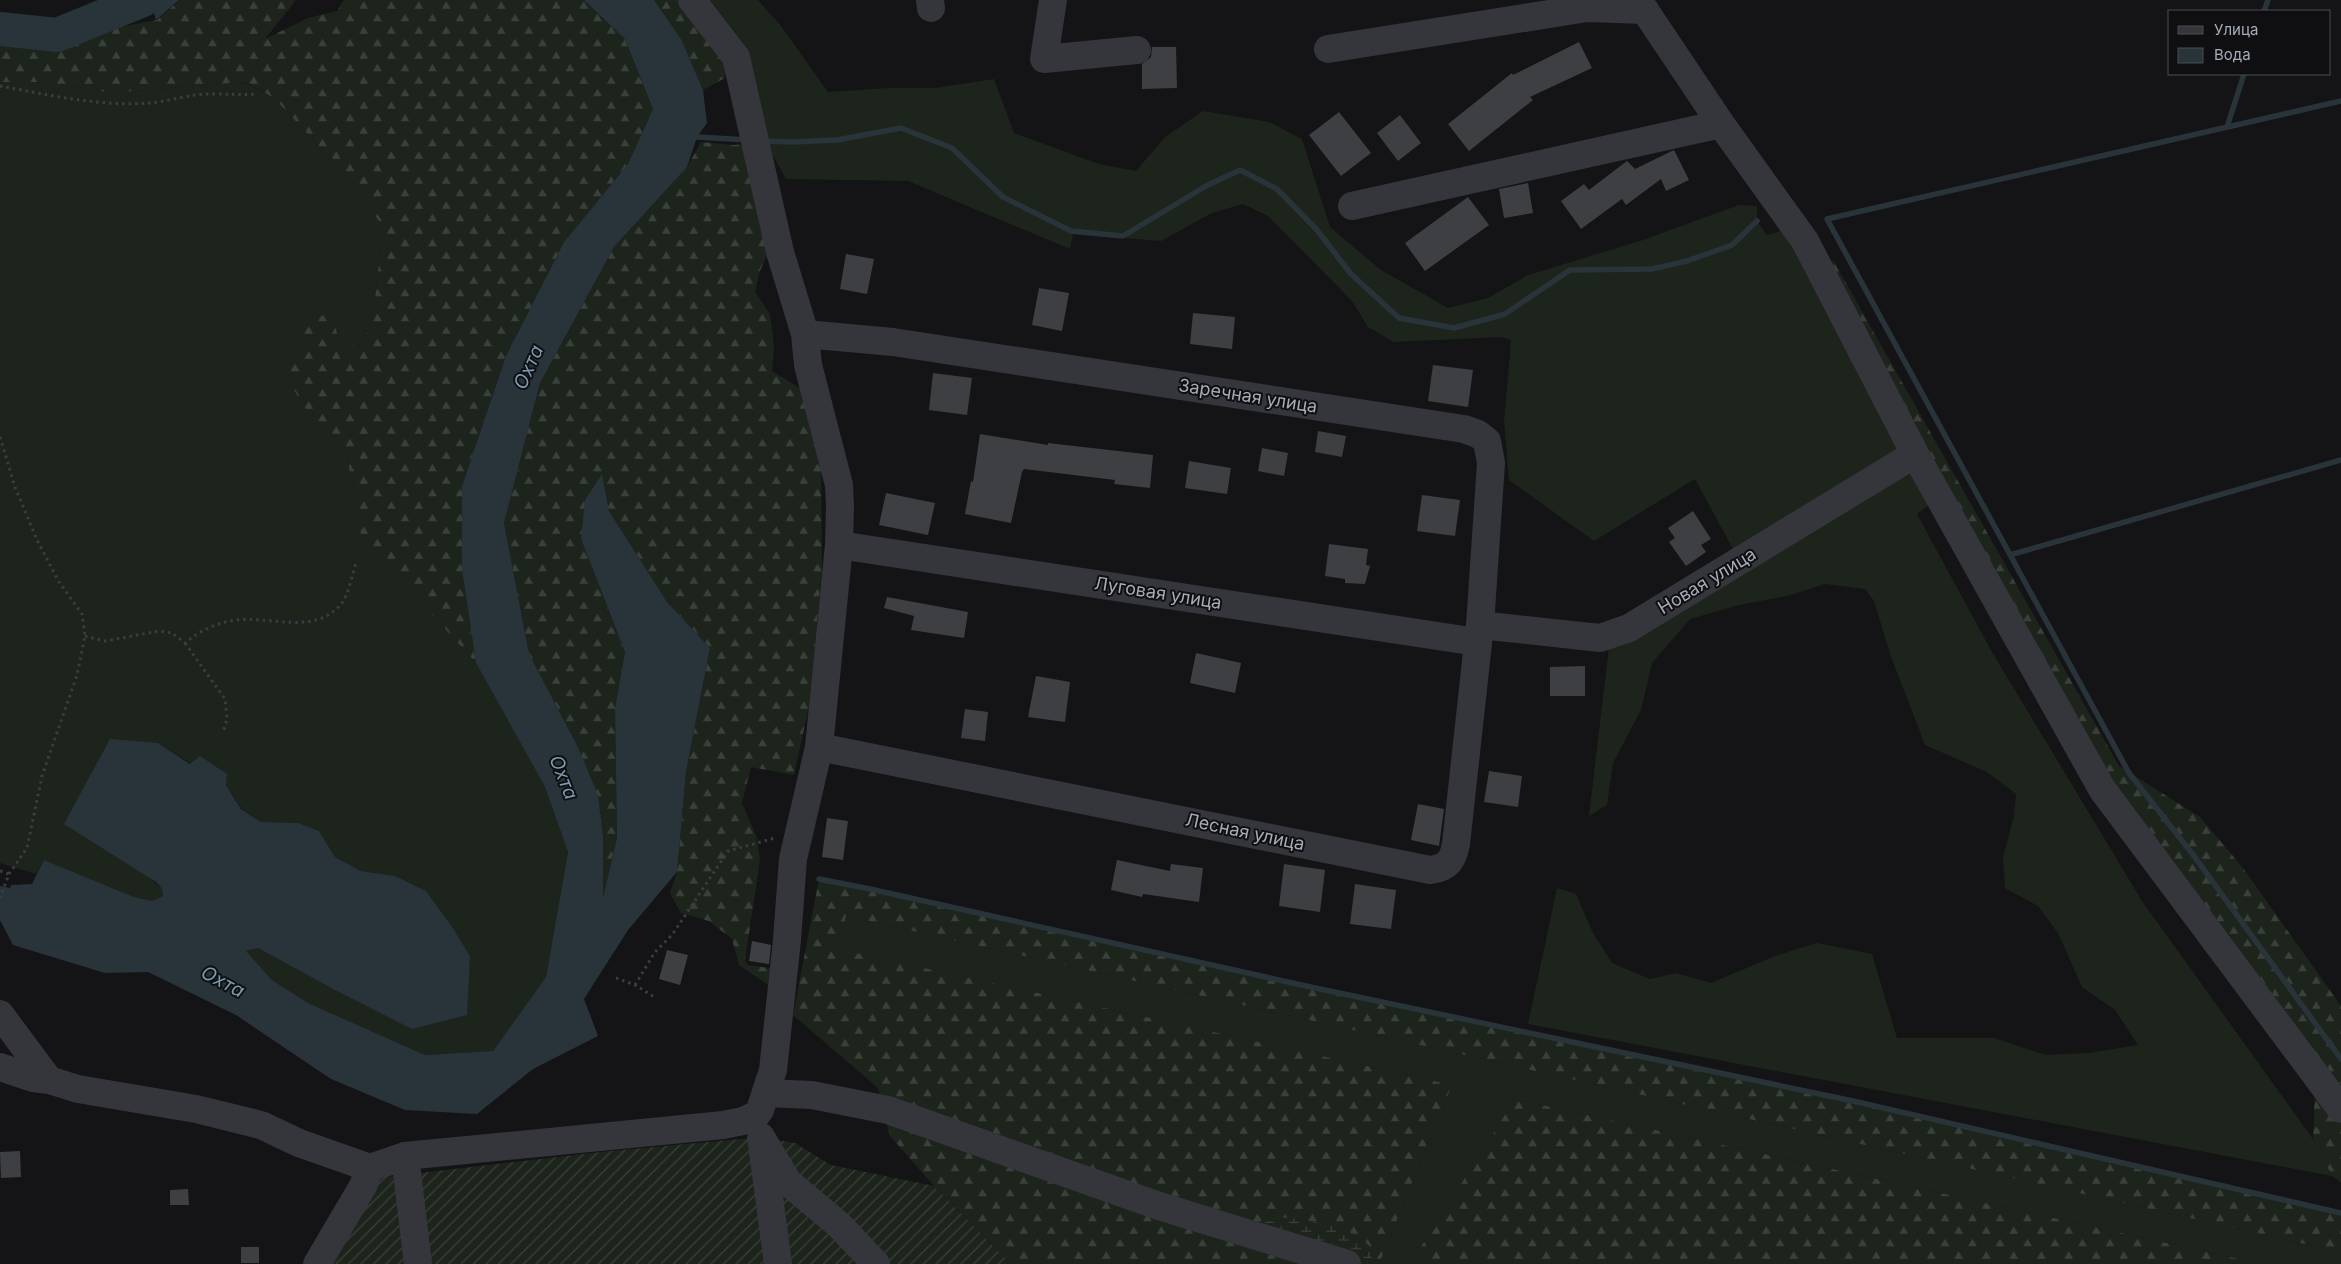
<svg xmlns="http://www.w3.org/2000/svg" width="2341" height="1264" viewBox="0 0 2341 1264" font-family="Inter,sans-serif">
	<defs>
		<pattern id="forest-firs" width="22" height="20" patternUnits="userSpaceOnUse" patternTransform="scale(1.25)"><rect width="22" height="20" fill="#1c241c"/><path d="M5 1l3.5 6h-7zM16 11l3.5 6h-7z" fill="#3a413b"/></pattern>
		<pattern id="wetland-marsh" width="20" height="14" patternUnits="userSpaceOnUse" patternTransform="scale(1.25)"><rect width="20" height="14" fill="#1c241c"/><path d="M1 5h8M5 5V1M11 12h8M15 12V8" fill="none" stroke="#3a413b"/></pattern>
		<pattern id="garden-furrows" width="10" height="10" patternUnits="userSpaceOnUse" patternTransform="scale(1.25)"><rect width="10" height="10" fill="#1c241c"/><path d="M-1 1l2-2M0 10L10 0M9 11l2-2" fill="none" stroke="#3a413b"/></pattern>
	</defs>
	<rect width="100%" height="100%" fill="#141416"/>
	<path fill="#1c241c" d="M710 0H758L781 26 828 92 888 88H935L994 79 1014 133 1099 164 1136 171 1165 137 1203 111 1269 122 1302 139 1330 227 1381 270 1448 308 1488 298 1528 275 1640 241 1739 205 1757 206V221L1767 235 1795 227 1938 499 1917 514 1992 652 2142 901 2313 1139 2332 1176 1528 1024 1557 888 1576 894 1593 933 1612 963 1650 979 1676 973 1711 983 1775 956 1817 943 1872 954 1897 1038H1994L2046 1055 2088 1053 2138 1045 2115 1010 2082 987 2058 933 2038 906 2005 888 2003 857 2014 816 2016 794 1987 772 1925 745 1890 654 1874 601 1865 589 1825 584 1787 596 1739 605 1690 619 1652 663 1641 710 1613 763 1607 805 1589 816 1611 630 1734 551 1695 479 1594 541 1509 480 1504 422 1511 340 1501 337 1394 342 1368 327 1352 301 1268 216 1243 204 1212 213 1161 241 1073 234 1070 249 908 181 786 179 765 141 761 107 746 47Z
		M0 82H47L111 93 244 82 274 98 317 144 383 226 373 316 363 344 342 348 331 315 322 437 347 456 362 536 476 663 545 787 568 852 546 977 493 1051 425 1055 308 1003 272 980 246 951 258 948 331 988 470 956 453 928 426 891 395 876 361 871 335 857 319 831 299 823 261 822 242 809 226 785 158 743 142 871 162 889 163 896 152 901 134 897 44 860 36 874 0 863Z
		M846 916 2341 1252V1264H2262L1515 1099 1410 1264H1379L1452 1085 838 949Z"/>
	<path fill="url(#forest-firs)" d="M180 0H296L265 39 308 18 337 11 344 0H584L625 39 653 109 628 164 564 242 506 356 462 486V570L476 663 361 536 347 456 322 437 287 378 310 316 331 315 342 348 363 344 373 316 383 226 317 144 274 98 245 82 111 93 47 82H0V36L56 39 157 20Z
		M654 0H683L724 56 725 78 703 90 681 39Z
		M701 142 733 145 747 144 770 248 760 271 755 292 770 314 774 345 772 371 806 392 821 456 822 569 809 706 794 775 751 767 742 803 757 838 760 860 745 960 748 965 770 968 768 985 739 965 732 939 709 921 681 913 670 893 677 872 686 772 710 648 667 602 609 511 601 475 581 539 625 652 615 708 617 838 602 900 603 838 577 745 529 654 504 523 540 383 614 247 687 167Z
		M1828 259 1834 262 1838 269 2119 766 2200 817 2243 868 2341 1006V1182L2332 1176 2313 1139 2316 1062 2108 783 2007 601Z
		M819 879 870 889 1306 986 1853 1101 2341 1213V1252L846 916 839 949 1452 1085 1379 1264H1011L934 1186 890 1136 878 1088 793 1015Z
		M1515 1099 2262 1264H1410Z"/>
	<path fill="url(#wetland-marsh)" d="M1279 1217C1301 1219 1360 1227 1371 1249 1372 1252 1372 1258 1372 1261L1354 1262 1276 1238 1264 1223Z"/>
	<path fill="url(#garden-furrows)" d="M761 1137 795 1143 831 1165 934 1186 1011 1264H324L374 1184 385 1177 601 1152Z"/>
	<path fill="#29343a" d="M150 0H179L156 20Z
		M584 0H654L681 39 703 90 707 123 697 137 687 167 614 247 540 383 504 523 529 654 577 745 598 795 603 838V897L617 838 615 708 625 652 581 539 585 500 602 474 609 511 667 602 710 648 686 772 677 872 628 930 584 999 598 1036 533 1069 477 1114 405 1110 331 1079 236 1015 148 972 105 973 13 945 0 920 11 885 32 884 44 860 134 897 152 901 163 896 162 889 156 882 64 824 110 739 158 743 190 764 200 756 227 774 226 785 241 809 261 822 299 823 319 831 335 857 361 871 395 876 426 891 453 928 470 956 467 1015 412 1029 331 988 258 948 246 951 272 980 308 1003 425 1055 493 1051 546 977 568 852 545 787 476 663 462 570V486L506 356 564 242 628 164 653 109 625 39Z"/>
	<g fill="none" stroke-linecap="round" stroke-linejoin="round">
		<path stroke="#29343a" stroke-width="5.5" d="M2264 11 2268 0
			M2341 101 1827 219 2129 773 2194 856 2341 1059
			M2227 127 2244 74
			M697 137 748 140
			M762 141 793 142 837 140 901 128 952 148 1003 197 1071 231 1123 236 1206 186 1240 170 1277 189 1317 230 1351 274 1399 318 1454 328 1505 314 1570 270 1652 269 1687 261 1732 245 1757 221
			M2010 555 2341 460
			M819 879 870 889 1306 986 1853 1101 2341 1213"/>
		<path stroke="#29343a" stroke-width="34" d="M0 29 57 35 143 0
			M0 903 48 917"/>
	</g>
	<path fill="#3e3f43" d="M1579 42 1592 68 1530 97 1533 100 1469 151 1448 124 1512 73 1513 75Z
		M1152 47H1176L1177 88 1142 89V64L1151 57Z
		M1339 112 1371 153 1341 176 1309 135Z
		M1400 115 1421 143 1398 161 1377 133Z
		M1674 150 1689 180 1666 191 1661 179 1626 205 1622 199 1581 229 1561 201 1584 184 1589 190 1627 161 1635 169Z
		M1528 183 1533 213 1504 218 1499 189Z
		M1468 197 1489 225 1425 271 1405 243Z
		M846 254 874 259 867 294 840 289Z
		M1039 288 1069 293 1062 331 1032 325Z
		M1193 313 1235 317 1232 349 1190 344Z
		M1433 365 1473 370 1468 407 1428 401Z
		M933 373 972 378 967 415 929 410Z
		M1318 431 1346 436 1342 457 1315 452Z
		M980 434 1048 445V443L1153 455 1150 488 1114 484 1115 480 1024 469 1022 472 1011 523 965 514 971 481 973 482Z
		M1262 448 1288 453 1284 476 1258 471Z
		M1189 461 1231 468 1227 494 1185 488Z
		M886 493 935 503 928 535 879 525Z
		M1422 495 1460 500 1455 536 1417 531Z
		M1693 511 1711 539 1701 545 1706 552 1686 566 1669 542 1675 538 1668 528Z
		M1329 544 1368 549 1366 565 1370 566 1365 584 1345 583V579L1325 576Z
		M887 597 968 612 964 638 911 630 914 616 884 608Z
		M1196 653 1241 663 1235 693 1190 683Z
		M1585 666V696H1550V667Z
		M1036 676 1070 682 1065 722 1028 717Z
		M965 709 988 712 985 741 961 738Z
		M1489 771 1522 776 1518 807 1484 802Z
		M1418 804 1444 809 1439 846 1411 840Z
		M827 818 848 821 843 860 822 857Z
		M1117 860 1170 871 1171 864 1203 868 1199 902 1143 894 1142 897 1111 890Z
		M1284 864 1325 870 1320 912 1279 906Z
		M1355 884 1396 890 1391 929 1350 924Z
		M752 941 771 945 769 964 749 961Z
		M667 950 688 955 680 985 659 979Z
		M20 1151 21 1177 1 1178 0 1152Z
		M188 1189 189 1205H170V1190Z
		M241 1247H259V1263H241Z"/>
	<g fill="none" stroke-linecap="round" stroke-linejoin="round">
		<path stroke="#3b3d42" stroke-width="3" stroke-dasharray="2.5 4" stroke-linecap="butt" d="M0 86C49 95 101 107 151 103 171 101 192 93 212 94 228 94 242 95 257 94
			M0 437 15 487 37 540 59 582 82 614 85 636 77 675 42 776 27 848 9 874 0 898
			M85 636 105 641 159 631 172 633 185 643C199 631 218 622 237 620 272 616 315 636 342 603 349 593 352 575 356 563
			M185 643 225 699 227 719 223 733
			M0 871 9 874
			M616 978 635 985 656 998
			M635 985 655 952 672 935 728 851 775 838"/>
		<path stroke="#35363b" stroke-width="28" d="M930 0 931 8
			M1053 0 1044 59 1137 50
			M1638 0 1721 124 1805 241 1915 454 2102 789 2341 1109
			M1328 49 1587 8 1645 10
			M1352 206 1721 124
			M805 334 893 342 1464 429 1478 434 1487 441 1491 463 1480 625 1456 844C1453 860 1448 868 1430 870L819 747
			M839 545 1477 642
			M1480 625 1600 638 1629 628 1915 454
			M0 1014 49 1080
			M0 1067 33 1078 49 1080 78 1089 196 1109 261 1125 299 1143 370 1168 405 1156 723 1125 743 1121 756 1115 760 1110 773 1070 787 940 793 859 819 747 839 545 840 506 839 485 808 365 805 334 780 252 736 57 692 0
			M766 1093 812 1095 888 1110 1159 1206 1347 1264
			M405 1156 418 1264
			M317 1264 363 1186 370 1168
			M778 1264 761 1137 788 1182 839 1225 876 1264"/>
	</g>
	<g text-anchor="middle" stroke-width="4" stroke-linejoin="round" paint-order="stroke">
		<g font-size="18" fill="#a5abb7" stroke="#0f0f11">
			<text transform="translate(1248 396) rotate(9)" y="6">Заречная улица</text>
			<text transform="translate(1707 581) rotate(-31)" y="6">Новая улица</text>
			<text transform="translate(1158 593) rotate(9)" y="6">Луговая улица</text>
			<text transform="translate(1245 832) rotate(12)" y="6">Лесная улица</text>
		</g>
		<g font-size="19" font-style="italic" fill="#799cb4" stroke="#0f0f11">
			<text transform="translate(528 367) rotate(-66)" y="7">Охта</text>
			<text transform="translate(564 777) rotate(68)" y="7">Охта</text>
			<text transform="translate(223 981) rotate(28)" y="7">Охта</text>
		</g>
	</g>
	<rect x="2168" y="10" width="162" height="65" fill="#0f0f11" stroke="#4b4d53"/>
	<rect x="2178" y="26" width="25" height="8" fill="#35363b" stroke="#4b4d53"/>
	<text x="2214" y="35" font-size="15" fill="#a5abb7">Улица</text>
	<rect x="2178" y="48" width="25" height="15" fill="#29343a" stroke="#4b4d53"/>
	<text x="2214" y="60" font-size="15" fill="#a5abb7">Вода</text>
</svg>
